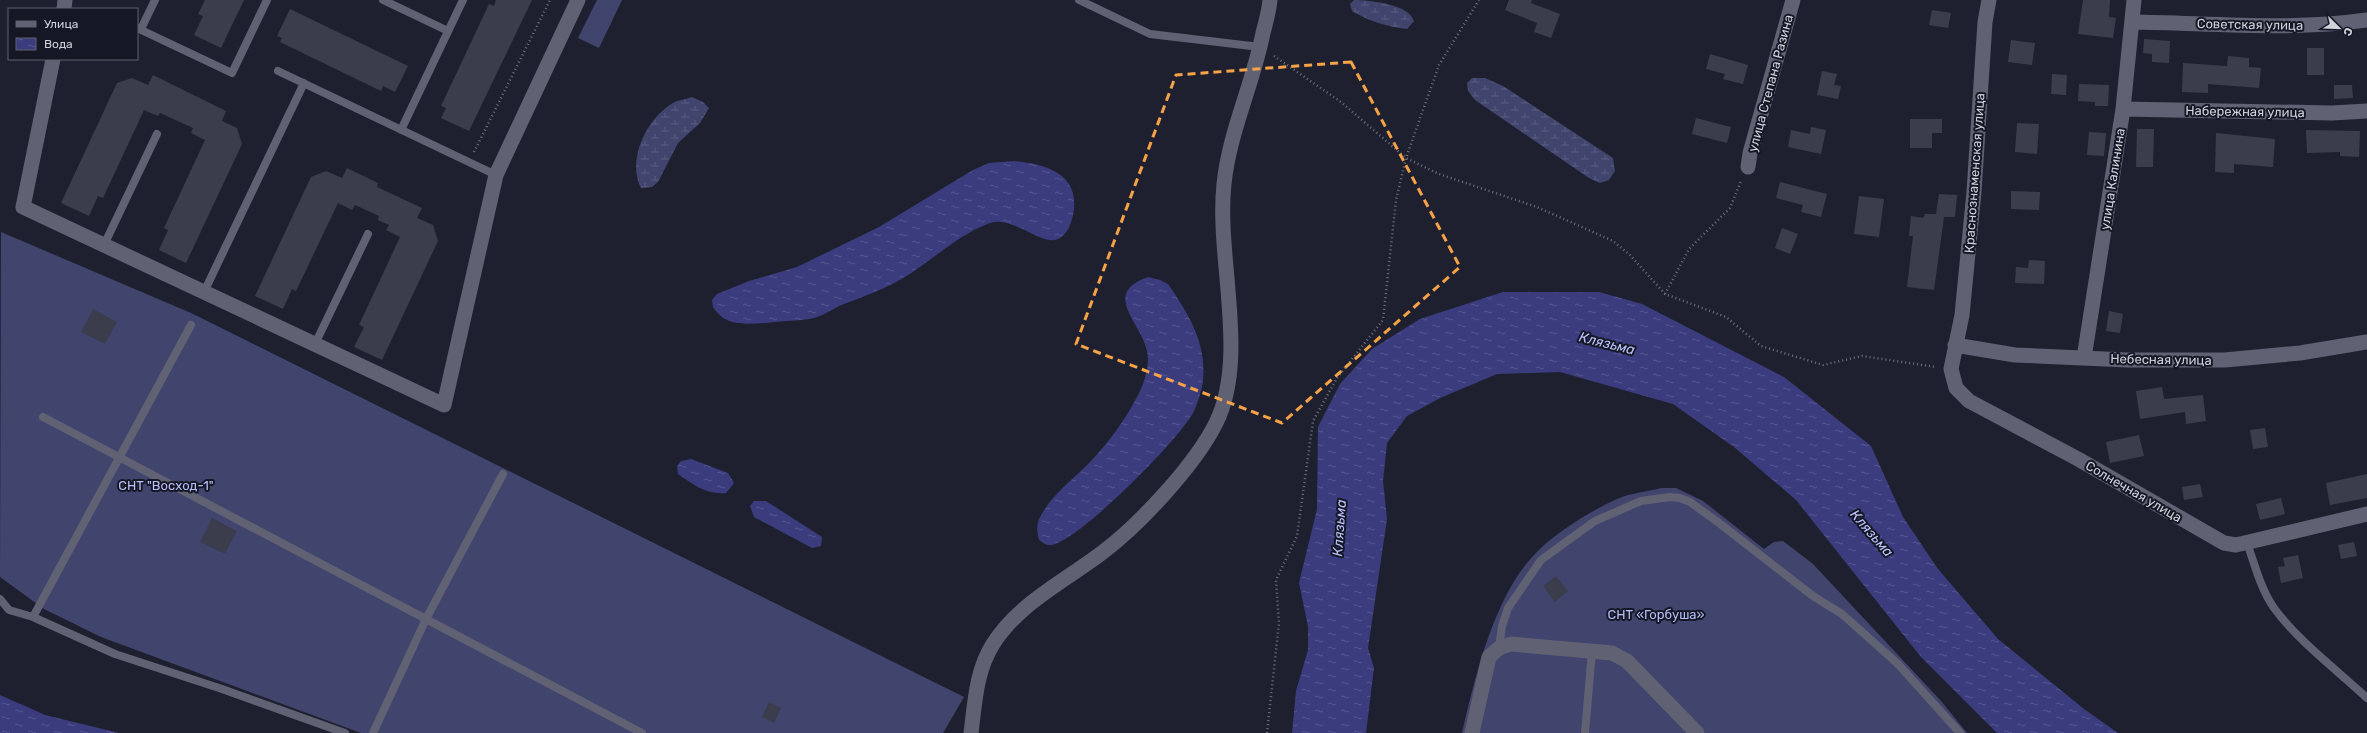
<svg xmlns="http://www.w3.org/2000/svg" width="2367" height="733" viewBox="0 0 2367 733" font-family="Rubik,sans-serif">
	<defs>
		<pattern id="wetland-marsh" width="20" height="14" patternUnits="userSpaceOnUse"><rect width="20" height="14" fill="#41446d"/><path d="M1 5h8M5 5V1M11 12h8M15 12V8" fill="none" stroke="#5b5e81"/></pattern>
		<pattern id="water-ripples" width="26" height="14" patternUnits="userSpaceOnUse"><rect width="26" height="14" fill="#3b3c7e"/><path d="M2 4q2-2 4 0t4 0M15 11q2-2 4 0t4 0" fill="none" stroke="#565790"/></pattern>
	</defs>
	<rect width="100%" height="100%" fill="#1f202f"/>
	<path fill="url(#wetland-marsh)" d="M1354 0C1369 0 1409 4 1414 21L1407 29C1388 27 1368 21 1352 11L1350 4Z
		M1472 78H1485L1503 86 1613 158 1615 171 1609 180 1600 183 1589 178 1475 100 1468 91 1467 83Z
		M692 97 703 102 709 108 700 123 678 143 658 182 652 187 641 188C626 160 648 114 677 101 681 100 687 99 692 97Z"/>
	<path fill="#41446d" d="M597 0H622L599 48 578 38Z
		M1 232 191 313 964 697 943 733H361L101 637 44 609 0 577Z
		M1661 488H1676L1703 501 1764 549 1774 542 1783 541 1813 564 1941 701 1967 733H1462C1475 677 1494 595 1536 553 1556 532 1591 511 1617 499 1630 493 1647 492 1661 488Z"/>
	<path fill="url(#water-ripples)" d="M1014 161C1047 164 1081 174 1073 215 1071 224 1067 235 1058 239 1042 247 1013 215 990 223 956 235 929 264 898 281 880 291 859 298 839 306 830 311 819 318 809 319 795 321 780 321 766 323 745 324 726 327 713 307L712 300 717 294 749 281 797 267 879 227 973 170 989 163Z
		M1148 277 1160 280 1168 284C1190 316 1209 347 1202 387 1200 395 1197 404 1194 411 1181 438 1084 535 1055 544 1049 547 1044 544 1039 540 1037 532 1036 524 1040 517 1052 494 1074 479 1091 461 1109 442 1125 420 1137 397 1143 386 1148 372 1148 359 1148 326 1097 295 1148 277Z
		M1503 292H1599L1642 304 1784 377 1871 446 1903 517 1938 569 1998 639 2084 709 2118 733H1997L1921 657 1796 500 1734 447 1673 404 1560 372 1497 374 1440 398 1407 416 1387 443 1383 481 1387 519 1368 648 1374 668 1366 733H1292L1296 691 1308 650V626L1299 583 1317 509 1318 427 1340 384 1372 349 1420 319Z
		M691 459 728 473 734 483 726 493C707 495 694 485 678 474L677 466 681 461Z
		M754 501H766L822 537 821 546 812 548 754 517 750 506Z
		M0 695 45 715 119 733H0Z"/>
	<path fill="#3b3d4d" d="M205 0H244L221 48 194 35 203 16 198 14Z
		M496 0H532L469 131 441 118 446 108 441 106 489 4 494 6Z
		M1509 0H1532L1531 3 1560 14 1551 38 1534 32 1537 23 1505 10Z
		M2083 0H2110L2109 17 2116 18 2113 38 2078 34Z
		M290 9 408 66 395 92 383 86 381 91 280 42 282 38 277 36Z
		M1932 10 1951 13 1948 28 1929 25Z
		M2144 39 2170 41 2169 63 2152 62V54L2143 53Z
		M2011 40 2035 43 2032 65 2008 62Z
		M2307 48H2324V75H2307Z
		M1710 54 1748 65 1743 84 1723 79 1725 74 1706 69Z
		M2228 56 2249 58V67L2261 68 2259 88 2208 84V93L2182 92 2183 63 2227 66Z
		M1822 71 1837 74 1834 85 1841 86 1838 99 1817 95Z
		M2052 74 2067 75 2066 95 2051 94Z
		M153 75 226 111 222 121 237 128 242 144 186 263 159 250 168 230 164 228 205 140 191 133 193 128 160 113 158 116 144 110 103 198 98 196 89 216 61 203 117 83 132 78 148 85Z
		M2079 84 2109 85 2108 106H2095V102L2078 101Z
		M2334 85H2352L2353 98 2334 99Z
		M1696 118 1731 127 1727 143 1692 134Z
		M1910 119H1942V133H1932V148H1910Z
		M2017 123 2039 124 2037 154 2015 152Z
		M1811 127 1826 130 1821 154 1788 147 1791 130 1810 134Z
		M2137 129H2154L2153 167H2136Z
		M2306 130 2360 131 2359 157 2340 156V152L2307 153Z
		M2089 132 2106 133 2104 156 2087 155Z
		M2216 133 2275 139 2273 167 2234 164V173L2215 172Z
		M347 168 378 183 377 187 422 208 417 218 433 225 438 241 382 360 354 347 364 327 359 325 400 237 386 230 389 225 378 220 379 216 355 205 352 210 338 203 296 291 292 289 283 309 255 296 311 177 326 171 342 178Z
		M1780 182 1827 194 1821 217 1801 212 1803 205 1776 198Z
		M2011 191 2040 192 2039 210 2011 209Z
		M1939 194 1957 195 1955 217H1944L1934 290 1907 287 1913 236H1909L1911 216 1923 218 1925 214H1936Z
		M1859 196 1884 199 1879 237 1854 234Z
		M1782 228 1798 234 1790 254 1775 248Z
		M2029 260 2045 261 2044 284 2015 283 2016 267 2028 268Z
		M93 309 117 322 105 344 81 332Z
		M2109 311 2123 314 2120 333 2106 331Z
		M2162 387 2164 399 2203 395 2206 421 2186 424 2185 412 2140 419 2136 391Z
		M2265 428 2268 447 2253 449 2250 430Z
		M2139 435 2144 456 2110 463 2106 442Z
		M2367 474V498L2330 505 2326 483Z
		M2200 484 2203 497 2184 500 2182 487Z
		M2281 498 2285 514 2260 520 2256 504Z
		M212 518 237 531 225 554 200 542Z
		M2354 542 2357 556 2341 559 2338 545Z
		M2298 555 2303 578 2281 583 2278 567 2285 566 2283 558Z
		M1556 576 1568 591 1555 602 1543 586Z
		M769 702 781 708 774 723 762 717Z"/>
	<g fill="none" stroke-linecap="round" stroke-linejoin="round">
		<path stroke="#6f717d" stroke-width="2.5" stroke-dasharray="1 3" stroke-linecap="butt" d="M1274 56 1341 102 1406 158 1439 174 1537 207 1613 241 1630 255 1665 294 1726 317 1761 346 1823 365 1862 356 1936 367
			M474 152 550 0
			M1665 294 1689 249 1730 208 1741 181
			M1267 733 1279 623 1276 580 1297 536 1313 421 1337 378 1383 320 1396 200 1406 158 1439 65 1479 0"/>
		<path stroke="#606273" stroke-width="8" d="M383 0 448 31
			M1079 0 1150 34 1260 47
			M137 28 232 73 267 0
			M141 29 155 0
			M278 71 496 175
			M401 130 463 0
			M104 245 157 134
			M204 292 304 83
			M315 344 368 234
			M43 417 642 733
			M2247 543C2255 565 2261 590 2274 608 2298 641 2337 670 2367 698
			M0 599 9 610 33 617 115 654 222 689 345 733
			M33 617 191 325
			M1499 648 1502 626 1508 608 1541 560 1595 521 1641 501 1670 497 1680 498 1690 502 1719 523 1813 596 1842 614 1898 664 1960 733
			M373 733 426 619 503 474
			M1585 733 1592 651"/>
		<path stroke="#606273" stroke-width="15" d="M1989 0 1985 22 1974 192 1962 315 1951 369 1956 388 1969 401 2078 459 2224 543 2236 545 2367 514
			M64 9 65 0
			M2132 22C2210 23 2290 31 2367 20
			M53 59 23 207 444 405 496 175 578 0
			M2123 109 2332 113 2367 111
			M1748 167 1750 153 1793 0
			M1955 345 2015 355 2127 360H2225L2300 353 2367 342
			M2084 358 2123 109 2134 0
			M971 733C975 702 976 671 993 644 1019 603 1065 581 1103 552 1140 524 1195 465 1216 423 1249 356 1216 258 1224 184 1229 133 1253 84 1263 33 1266 22 1269 11 1270 0
			M1472 733 1489 657 1499 648 1511 644 1612 653 1627 661 1697 733"/>
	</g>
	<path fill="none" stroke="#f6a247" stroke-width="3" stroke-dasharray="8 5" stroke-linejoin="round" d="M1351 62 1460 267 1282 423 1076 344 1176 75Z"/>
	<g text-anchor="middle" stroke-width="4" stroke-linejoin="round" paint-order="stroke">
		<g font-size="13" fill="#cfd1db" stroke="#151725">
			<text transform="translate(2250 24) rotate(1)" y="5">Советская улица</text>
			<text transform="translate(1770 83) rotate(-75)" y="5">улица Степана Разина</text>
			<text transform="translate(2245 111) rotate(1)" y="5">Набережная улица</text>
			<text transform="translate(1974 173) rotate(-86)" y="5">Краснознаменская улица</text>
			<text transform="translate(2112 179) rotate(-81)" y="5">улица Калинина</text>
			<text transform="translate(2161 359) rotate(1)" y="5">Небесная улица</text>
			<text transform="translate(2134 491) rotate(30)" y="5">Солнечная улица</text>
		</g>
		<g font-size="13" fill="#b8bff9" stroke="#151725">
			<text x="166" y="490">СНТ "Восход-1"</text>
			<text x="1656" y="619">СНТ «Горбуша»</text>
		</g>
		<g font-size="14" font-style="italic" fill="#bbc2fc" stroke="#151725">
			<text transform="translate(1607 343) rotate(14)" y="5">Клязьма</text>
			<text transform="translate(1339 528) rotate(-86)" y="5">Клязьма</text>
			<text transform="translate(1872 533) rotate(49)" y="5">Клязьма</text>
		</g>
	</g>
	<rect x="8" y="8" width="130" height="52" fill="#151725" stroke="#5f616e"/>
	<rect x="16" y="21" width="20" height="6" fill="#606273" stroke="#5f616e"/>
	<text x="44" y="28" font-size="12" fill="#cfd1db">Улица</text>
	<rect x="16" y="38" width="20" height="12" fill="url(#water-ripples)" stroke="#5f616e"/>
	<text x="44" y="48" font-size="12" fill="#cfd1db">Вода</text>
	<g transform="translate(2339 28) rotate(113)" stroke="#151725" stroke-width="3" paint-order="stroke">
	<path d="M0-3L7 15L0 10L-7 15Z" fill="#cfd1db"/>
	<text y="-6" font-size="11" font-weight="bold" text-anchor="middle" fill="#cfd1db">С</text>
	</g>
</svg>
